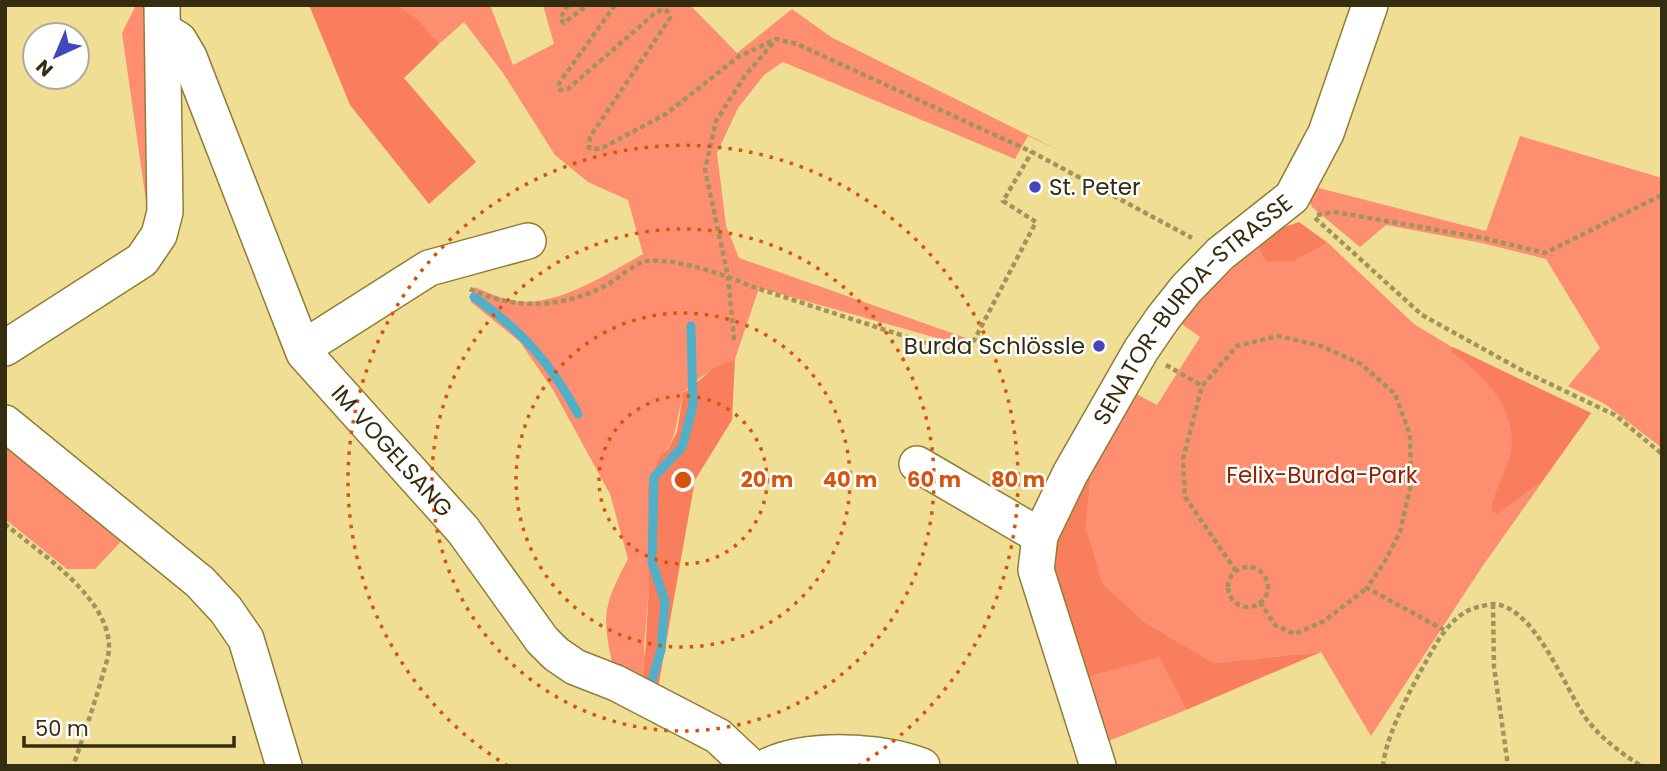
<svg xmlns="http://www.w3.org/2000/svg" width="1667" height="771" viewBox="0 0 1667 771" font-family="Poppins,sans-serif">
	<rect width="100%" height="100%" fill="#f0de95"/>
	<path fill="#fd8e70" d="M136 5H151L150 229 122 33Z
		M397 5H490L513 65 554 44 543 5H690L737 53 792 9 831 37 1060 151 1028 136 1015 159 783 62 764 75 738 108 717 153 726 226 739 258 966 338 962 345 759 288 735 359C720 365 688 381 683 397 675 419 679 439 660 457L644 648 648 690 615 675C602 619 601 609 628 559L610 494 553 390 520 342 471 302 475 287C485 291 495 296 506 299 551 312 605 275 643 254L628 200 588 182 555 155 503 73 464 22 439 44 419 20Z
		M1520 136 1662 178V448L1605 404 1568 386 1600 348 1546 259 1482 243 1386 225 1360 247 1312 207 1309 200 1315 187 1486 231Z
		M1328 243 1414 324 1460 352 1591 413 1482 567 1371 736 1321 652 1214 663 1146 623 1103 584 1086 528 1092 458 1129 390 1157 405 1200 337 1175 319 1207 285 1258 245 1294 261Z
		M5 435 130 532 95 569H67L5 519Z
		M1159 656 1186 710 1101 744 1084 678Z"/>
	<path fill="#f97e5d" d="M309 5H397L419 20 439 44 404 78 476 162 429 204 350 105Z
		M1299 222 1328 243 1294 261 1266 262 1258 245 1281 228Z
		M1453 347 1591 413 1541 482 1497 514 1491 509C1495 489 1507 471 1511 451 1518 410 1483 373 1451 352Z
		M735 359 732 420 695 480 657 694 648 690 644 674 649 585 648 488 660 456 668 449 677 432 683 394 715 367Z
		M1092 458 1086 528 1103 584 1146 623 1214 663 1321 652 1186 710 1159 657 1084 678 1065 618 1054 564 1061 528Z"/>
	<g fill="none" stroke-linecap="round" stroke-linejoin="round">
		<path stroke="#51b0c7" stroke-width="9" d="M474 297C522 331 550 362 578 414
			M652 680 661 650 665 602 652 562 654 477 682 447 693 406 691 326"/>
		<defs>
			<g id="minor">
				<path id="s1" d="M163 30 179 40 189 57 304 353 463 530 542 640 556 654 575 667 616 683 718 736 750 766"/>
				<path d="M5 348 142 260 159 235 165 212 162 5"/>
				<path d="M303 348 429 268 528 241"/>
				<path d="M5 423 200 582 226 610 246 639 284 766"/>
				<path d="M917 464 1040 536"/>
				<path d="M768 766C808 747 880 750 922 766"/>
				<path id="s2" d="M1098 766 1036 570 1040 536 1070 474 1141 350 1163 318 1186 289 1220 254 1292 197 1326 133 1370 5"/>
			</g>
		</defs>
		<use href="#minor" stroke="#8f7e35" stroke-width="38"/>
		<path stroke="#a1935c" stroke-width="4.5" stroke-dasharray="5 3.5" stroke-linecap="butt" d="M568 5 560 19 564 23 587 5
			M615 5 560 82 558 86 560 90 568 89 654 14 663 9 667 11 670 18 590 137 589 148 596 149 604 147 666 114 738 57 776 39 797 44 1032 152 1192 238
			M1317 215 1335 212 1483 238 1545 253 1662 195
			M1315 218 1422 315 1525 372 1615 415 1662 454
			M470 289C515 311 567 308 610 283 618 278 639 261 646 261 675 258 724 274 750 286L950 351 968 352 1036 222 1003 201 1032 152
			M734 340 728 276 705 170 716 121 744 77 773 43
			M1166 365 1202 386
			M5 524C40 553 110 598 109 648 109 656 105 666 103 674 94 705 84 735 73 766
			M1228 587a20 20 0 1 1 40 0a20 20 0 1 1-40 0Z
			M1236 571 1185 497 1183 459 1202 386 1237 346 1278 336 1321 346 1361 364 1395 394 1410 435 1411 484 1400 532 1385 561 1367 588 1444 630
			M1260 602 1275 625 1295 634 1324 621 1367 588
			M1493 604 1494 667 1508 766
			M1383 766C1386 732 1418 675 1436 644 1445 629 1460 610 1479 607 1483 606 1489 604 1494 604 1535 607 1565 688 1585 717 1600 738 1620 752 1641 766"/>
		<use href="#minor" stroke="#fff" stroke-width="35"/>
	</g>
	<g fill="none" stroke="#d6550c" stroke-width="3.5" stroke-dasharray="3.5 7">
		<circle cx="683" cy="480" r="84"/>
		<circle cx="683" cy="480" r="167"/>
		<circle cx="683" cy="480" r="251"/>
		<path d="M508 766A335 335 0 1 1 858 766"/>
	</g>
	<g fill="#4446bc" stroke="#fff" stroke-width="2.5">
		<circle cx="1035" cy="187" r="7"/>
		<circle cx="1099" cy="346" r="7"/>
	</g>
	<g text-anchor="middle" stroke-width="5" stroke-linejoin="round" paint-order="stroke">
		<g font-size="23" fill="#352d0f" stroke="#fff" text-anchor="start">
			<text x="1049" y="195">St. Peter</text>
			<text x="1085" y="354" text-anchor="end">Burda Schlössle</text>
		</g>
		<g font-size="23" fill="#352d0f" stroke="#fff">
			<text dy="8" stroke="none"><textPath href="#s2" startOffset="516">SENATOR-BURDA-STRASSE</textPath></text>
			<text dy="8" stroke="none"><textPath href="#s1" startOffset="488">IM VOGELSANG</textPath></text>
		</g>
		<g font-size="23" fill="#912300" stroke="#fff">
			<text x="1322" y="483">Felix-Burda-Park</text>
		</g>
	</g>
	<circle cx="683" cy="480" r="10" fill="#d6550c" stroke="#fff" stroke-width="3.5"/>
	<g font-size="21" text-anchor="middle" font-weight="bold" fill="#d6550c" stroke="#fff" stroke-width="5" stroke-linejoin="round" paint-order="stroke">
		<text x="767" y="487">20 m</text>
		<text x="850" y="487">40 m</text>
		<text x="934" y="487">60 m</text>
		<text x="1018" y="487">80 m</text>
	</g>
	<rect width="1667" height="771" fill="none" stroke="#352d0f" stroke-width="14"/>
	<g transform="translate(56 56) rotate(224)"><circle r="33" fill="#ffffff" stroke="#aeab9f" stroke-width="2"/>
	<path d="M0-5L12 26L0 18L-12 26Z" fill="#4446bc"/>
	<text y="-10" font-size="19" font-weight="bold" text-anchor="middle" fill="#352d0f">N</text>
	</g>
	<path d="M24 736v10h210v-10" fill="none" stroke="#352d0f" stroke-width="3.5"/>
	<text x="35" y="736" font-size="21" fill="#352d0f" stroke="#ffffff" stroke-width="5" paint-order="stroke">50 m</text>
</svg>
